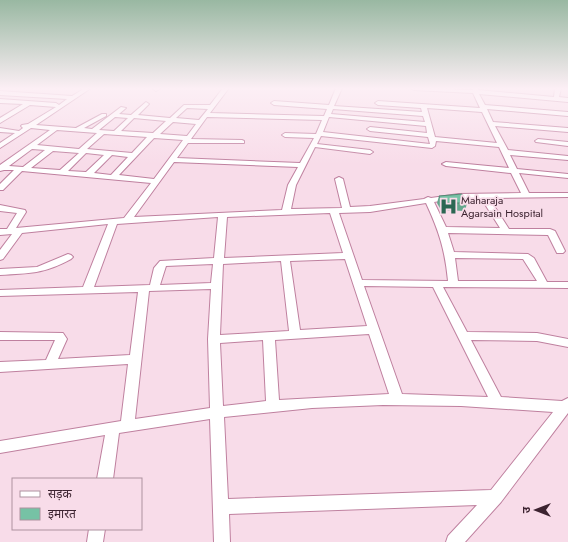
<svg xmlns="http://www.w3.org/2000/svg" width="568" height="542" viewBox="0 0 568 542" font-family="Jost,'Noto Sans Devanagari',sans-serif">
	<rect width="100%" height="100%" fill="#f8dce9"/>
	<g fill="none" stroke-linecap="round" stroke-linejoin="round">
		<defs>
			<path id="minor" d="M85 88H91L36 125 76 128 102 114H106V116L84 128 92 129 121 107 126 108 119 114 131 115 146 102 149 104 138 115 170 118 184 105H210L223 88H229L210 113 324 116 327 109 274 105 271 103 274 101 329 105 336 88H342L334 106 422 112 421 108 378 105 375 103 378 101 480 108 473 93 414 90 411 88 473 90V88H479L478 90 554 97 555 88H561L559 97 568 98V102L479 94 485 105 568 112V116L487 109 493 122 568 128V132L495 126 508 150 568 156V160L510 155 517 169 568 174V178L519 173 529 193H568V197L489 198 509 229H550L555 231 565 251 563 253H557L548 235 448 233 454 252 528 254 534 258 547 282H568V288L443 287 467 332 537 333 568 339V347L537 341 471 340 501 397 562 401 568 398V413L501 502 465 542H446L448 536 477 505 229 514 230 542H214L210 419 119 433 113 479H97L105 435 0 453V441L121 421 128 364 0 372V362L46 360 55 340H0V332L63 333 67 339 58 359 130 355 138 292 0 296V290L83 287 108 224 22 233 3 259 0 260V250L12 234 0 235V229H7L17 213 0 211V205L25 210 26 212 16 228 124 218 151 183 22 171 3 190H0V184L14 170H4L0 171V165L50 130 31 128 0 148V143L15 133 0 132V128L19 131 23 128 21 126 22 125 28 124 56 107 30 105 0 123V118L23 104 0 103V99L56 103 59 105 67 99 0 95V91L72 96ZM187 108 208 109 199 120 176 118ZM427 108 482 112 497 143 435 137ZM333 109 423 116 425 122 331 114ZM115 117 128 118 114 131 99 130ZM207 117 322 120 316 134 285 133 282 135 285 137 314 138 300 163 177 158 188 143H244V141L242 140 191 139ZM329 117 426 126 427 133 370 127 367 129 370 131 428 137 430 144 323 132ZM134 118 166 121 153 133 121 131ZM173 122 196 124 187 136 160 134ZM57 130 97 133 79 149 37 145ZM104 134 147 137 132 153 87 149ZM321 136 432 148 435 146 436 141 499 147 509 168 446 162 442 164 446 166 511 173 521 193 459 194 431 198 428 197 424 199 370 206 350 207 343 179 339 177 335 179 342 208 291 209 296 185 315 147 370 154 373 152 370 150 317 144ZM154 138 183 140 154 179 119 175ZM32 149 45 150 23 167 9 166ZM53 151 79 153 60 170 31 168ZM86 153 104 155 86 172 68 171ZM112 155 128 157 111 175 94 173ZM174 162 298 167 288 185 282 210 134 217ZM459 198H481L500 228 446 227 434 202ZM426 203C439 231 445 250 448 281L362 280 339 213 370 212ZM330 213 343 253 224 258 227 217ZM218 217 214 258 160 261 154 268 150 285 94 287 117 224ZM455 258 523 259 537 281H458ZM345 259 367 326 300 330 290 261ZM281 261 289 331 220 335 223 264ZM213 264 211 283 160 285 166 266ZM364 286 433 287 488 397 402 394ZM211 289 208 339 210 408 135 419 149 291ZM369 334 389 394 279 400 275 340ZM263 340 266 401 223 406 220 343ZM383 405 461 406 553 412 491 490 228 499 224 417 312 408Z
				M154 88H161L156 91 153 89Z
				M538 139 568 142V146L536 142 535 141Z
				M68 254 71 255 73 257 71 259C43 274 31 273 0 275V269L37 267Z
				M89 529H105L103 542H87Z"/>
		</defs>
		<use href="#minor" stroke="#bf809f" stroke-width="2"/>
		<use href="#minor" fill="#fff" fill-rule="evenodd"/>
	</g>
	<path fill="#65a78e" d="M439 196 467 203 465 211 441 210 437 203Z"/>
	<path fill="#76c2a5" stroke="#538874" d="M462 194 467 203H442L439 196Z"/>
	<linearGradient id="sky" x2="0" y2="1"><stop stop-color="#99b8a2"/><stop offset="0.54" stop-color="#fceff5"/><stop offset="1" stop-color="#fceff5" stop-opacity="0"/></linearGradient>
	<rect width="568" height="164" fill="url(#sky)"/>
	<defs>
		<symbol id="hospital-bare" viewBox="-9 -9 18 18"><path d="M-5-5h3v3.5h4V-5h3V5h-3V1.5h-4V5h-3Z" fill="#2b6753" stroke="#f8dce9" stroke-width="2.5" paint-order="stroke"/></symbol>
	</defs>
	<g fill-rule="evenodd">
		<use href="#hospital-bare" x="436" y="194" width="25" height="25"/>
	</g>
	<g text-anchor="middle" stroke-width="3.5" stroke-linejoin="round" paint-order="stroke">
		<g font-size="11" fill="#3c2330" stroke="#f8dce9" text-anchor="start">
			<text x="461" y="204">Maharaja<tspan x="461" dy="13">Agarsain Hospital</tspan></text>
		</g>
	</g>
	<rect x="12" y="478" width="130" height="52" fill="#f8dce9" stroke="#ad929f"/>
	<rect x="20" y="491" width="20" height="6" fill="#ffffff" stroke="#ad929f"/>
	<text x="48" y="498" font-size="12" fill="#3c2330">सड़क</text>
	<rect x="20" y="508" width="20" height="12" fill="#76c2a5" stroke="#ad929f"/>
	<text x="48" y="518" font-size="12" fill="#3c2330">इमारत</text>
	<g transform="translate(536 510) rotate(270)" stroke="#f8dce9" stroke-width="3" paint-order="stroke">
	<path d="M0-3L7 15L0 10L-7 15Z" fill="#3c2330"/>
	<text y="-6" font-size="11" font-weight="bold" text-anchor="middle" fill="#3c2330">उ</text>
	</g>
</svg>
